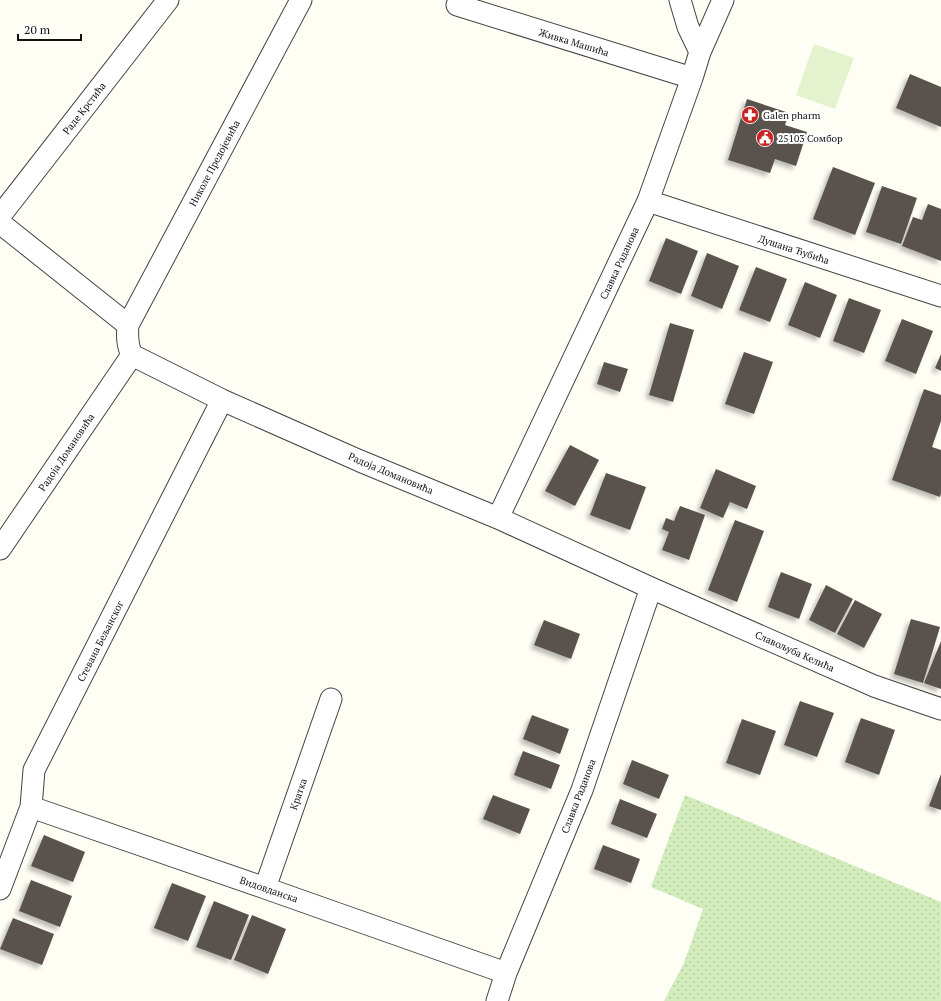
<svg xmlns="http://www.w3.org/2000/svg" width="941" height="1001" viewBox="0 0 941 1001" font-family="'PT Serif',serif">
	<defs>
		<pattern id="grass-dots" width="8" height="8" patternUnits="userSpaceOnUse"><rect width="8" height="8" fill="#d2ecbc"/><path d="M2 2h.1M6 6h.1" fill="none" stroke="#b3c9a1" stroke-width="1.8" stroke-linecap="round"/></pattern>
		<filter id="shadow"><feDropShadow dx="-3.5" dy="3.5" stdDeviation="2" flood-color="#0004"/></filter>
	</defs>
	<rect width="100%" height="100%" fill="#fffef5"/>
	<path fill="url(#grass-dots)" d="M685 795 941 902V1001H664L684 963 703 909 651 887Z"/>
	<path fill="#e4f3ce" d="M814 44 854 58 835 109 796 95Z"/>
	<path fill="#5a534d" filter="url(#shadow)" d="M910 74 941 87V127L896 108Z
		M747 99 789 113 785 125 807 132 796 166 775 159 770 173 728 160Z
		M833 167 875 183 855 235 813 219Z
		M882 186 917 198 901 244 866 232Z
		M928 204 941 209V261L902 246 913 217 922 220Z
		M666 238 698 251 681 294 649 281Z
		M707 253 739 266 722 309 691 296Z
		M756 267 787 279 770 322 739 310Z
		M805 282 837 295 820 338 788 325Z
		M849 298 881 310 864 353 833 341Z
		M902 319 933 331 916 374 885 361Z
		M670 323 694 330 673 402 649 395Z
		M744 352 773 362 754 414 725 404Z
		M941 354V371L935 368Z
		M604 362 628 369 620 392 597 384Z
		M924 389 941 395V421L932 447 941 450V493L940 497 892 480Z
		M570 445 599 460 575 506 545 491Z
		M716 469 756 486 747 509 730 502 723 518 700 508Z
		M606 473 646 487 630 530 590 515Z
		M680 506 705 515 689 560 662 550 669 532 662 529 666 518 674 521Z
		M735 520 764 531 737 602 708 590Z
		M781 572 812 584 799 619 768 607Z
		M826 585 853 599 835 633 809 620Z
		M855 600 882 614 864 648 837 634Z
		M911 619 940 627 923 683 894 674Z
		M544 620 580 634 571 659 534 645Z
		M941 641V689L924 683Z
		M800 701 834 713 817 757 784 745Z
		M532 715 569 729 560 754 523 739Z
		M861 718 895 730 879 775 845 762Z
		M742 719 776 731 760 775 726 763Z
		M523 751 560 765 551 789 514 775Z
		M632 760 669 775 659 799 623 784Z
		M941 774V810L929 806Z
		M493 795 530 809 520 834 483 819Z
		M620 799 657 814 647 838 611 824Z
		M44 835 85 852 73 882 31 866Z
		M603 845 640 859 631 883 594 869Z
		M31 880 72 896 60 927 19 911Z
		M172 883 206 896 188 941 154 928Z
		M214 901 249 915 231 960 196 947Z
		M252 915 286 929 268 974 234 960Z
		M13 918 54 934 42 965 0 949Z"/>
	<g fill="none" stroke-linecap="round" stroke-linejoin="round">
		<defs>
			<path id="street" d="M680 0 688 27 700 52
				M457 5 692 78
				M648 201 941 296
				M0 216 168 0
				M0 223 128 325C127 336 127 345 132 355
				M128 325 301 0
				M498 518 648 201 692 78 700 52 723 0
				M0 549 132 355 222 400 360 461 498 518 651 588 874 686 941 709
				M31 807 265 888 506 973
				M265 888 331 699
				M0 889 31 807 34 770 222 400
				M497 1001 506 973 582 790 651 588"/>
		</defs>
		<use href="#street" stroke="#444" stroke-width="23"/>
		<use href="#street" stroke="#fff" stroke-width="21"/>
	</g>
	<defs>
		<symbol id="pharmacy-disc" viewBox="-11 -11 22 22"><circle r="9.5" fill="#c72523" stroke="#fff"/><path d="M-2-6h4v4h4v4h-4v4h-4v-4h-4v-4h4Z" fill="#fff"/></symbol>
		<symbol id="civic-disc" viewBox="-11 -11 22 22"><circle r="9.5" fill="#c72523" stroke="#fff"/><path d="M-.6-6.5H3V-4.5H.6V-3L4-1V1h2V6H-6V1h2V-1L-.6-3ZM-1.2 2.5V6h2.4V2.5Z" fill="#fff"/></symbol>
	</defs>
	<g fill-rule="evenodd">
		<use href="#pharmacy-disc" x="740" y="105" width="20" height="20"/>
		<use href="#civic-disc" x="755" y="128" width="20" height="20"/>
	</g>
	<g text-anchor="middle" stroke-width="4" stroke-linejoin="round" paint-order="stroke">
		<g font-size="10" fill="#111" stroke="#fff">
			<text transform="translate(574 42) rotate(17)" y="4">Живка Машића</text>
			<text transform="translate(84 108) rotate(-52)" y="4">Раде Крстића</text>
			<text transform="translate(214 163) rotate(-62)" y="4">Николе Предојевића</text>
			<text transform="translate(794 249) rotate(18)" y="4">Душана Ћубића</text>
			<text transform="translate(619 263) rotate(-65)" y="4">Славка Раданова</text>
			<text transform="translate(66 452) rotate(-56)" y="4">Радоја Домановића</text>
			<text transform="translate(391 473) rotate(23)" y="4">Радоја Домановића</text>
			<text transform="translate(100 641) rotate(-63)" y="4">Стевана Бељанског</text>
			<text transform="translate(795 651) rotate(24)" y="4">Славољуба Келића</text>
			<text transform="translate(298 794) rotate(-71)" y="4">Кратка</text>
			<text transform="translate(578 796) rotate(-69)" y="4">Славка Раданова</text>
			<text transform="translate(269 889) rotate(19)" y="4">Видовданска</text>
		</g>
		<g font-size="10" fill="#111" stroke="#fff" text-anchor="start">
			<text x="763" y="119">Galen pharm</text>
			<text x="778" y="142">25103 Сомбор</text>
		</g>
	</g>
	<path d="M18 34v6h63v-6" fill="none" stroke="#111111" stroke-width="2"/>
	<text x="24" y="34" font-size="12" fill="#111111" stroke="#ffffff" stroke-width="3" paint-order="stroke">20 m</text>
</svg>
